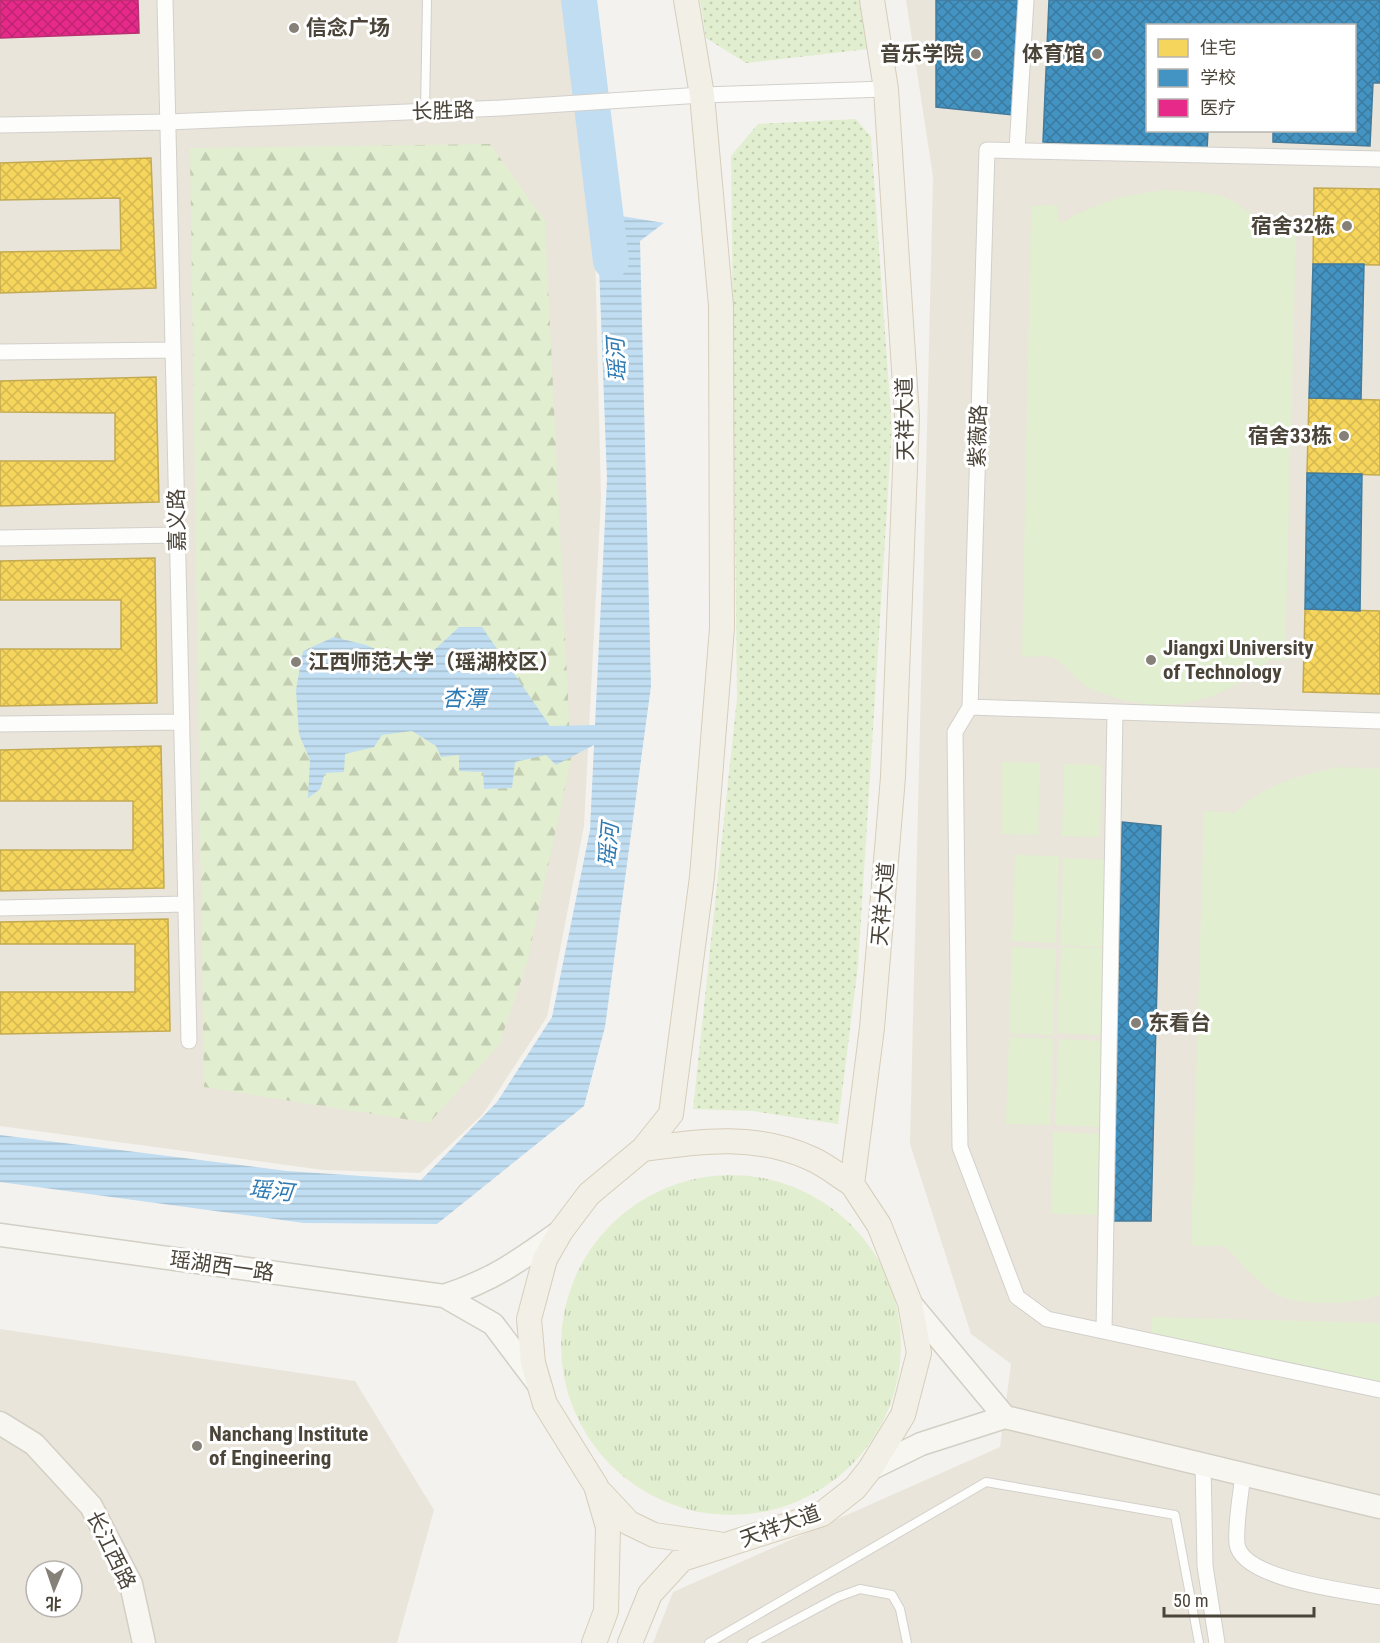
<svg xmlns="http://www.w3.org/2000/svg" width="1380" height="1643" viewBox="0 0 1380 1643" font-family="'Roboto Condensed','Noto Sans SC',sans-serif">
	<defs>
		<pattern id="grass-dots" width="8" height="8" patternUnits="userSpaceOnUse" patternTransform="scale(1.5)"><rect width="8" height="8" fill="#e1eecf"/><path d="M2 2h.1M6 6h.1" fill="none" stroke="#c3cdb2" stroke-width="1.8" stroke-linecap="round"/></pattern>
		<pattern id="forest-firs" width="22" height="20" patternUnits="userSpaceOnUse" patternTransform="scale(1.5)"><rect width="22" height="20" fill="#e1eecf"/><path d="M5 1l3.5 6h-7zM16 11l3.5 6h-7z" fill="#c3cdb2"/></pattern>
		<pattern id="park-tufts" width="24" height="20" patternUnits="userSpaceOnUse" patternTransform="scale(1.5)"><rect width="24" height="20" fill="#e1eecf"/><path d="M3 7l-1-3M5 7V3M7 7l1-3M15 17l-1-3M17 17v-4M19 17l1-3" fill="none" stroke="#c3cdb2"/></pattern>
		<pattern id="water-rules" width="6" height="5" patternUnits="userSpaceOnUse" patternTransform="scale(1.5)"><rect width="6" height="5" fill="#c0ddf1"/><path d="M0 2.5h6" fill="none" stroke="#a6bfcf"/></pattern>
		<pattern id="homes-cross-hatch" width="8" height="8" patternUnits="userSpaceOnUse" patternTransform="scale(1.5)"><rect width="8" height="8" fill="#f6d55c"/><path d="M0 0l8 8M0 8l8-8" fill="none" stroke="#d4b851"/></pattern>
		<pattern id="schools-cross-hatch" width="8" height="8" patternUnits="userSpaceOnUse" patternTransform="scale(1.5)"><rect width="8" height="8" fill="#4393c3"/><path d="M0 0l8 8M0 8l8-8" fill="none" stroke="#3a7a9f"/></pattern>
		<pattern id="health-cross-hatch" width="8" height="8" patternUnits="userSpaceOnUse" patternTransform="scale(1.5)"><rect width="8" height="8" fill="#e7298a"/><path d="M0 0l8 8M0 8l8-8" fill="none" stroke="#bd2572"/></pattern>
	</defs>
	<rect width="100%" height="100%" fill="#f4f2ee"/>
	<path fill="#eae5da" fill-rule="evenodd" d="M0 0H563L595 249 601 498 584 826 547 1017 483 1114 420 1173 323 1170 0 1126Z
		M906 0H1380V1643H653L673 1592 1000 1447 1011 1364 971 1334 910 1144 933 177ZM1148 26H1354V130H1148Z
		M0 1329 355 1381 434 1510 397 1643H0ZM36 1571H72V1607H36Z"/>
	<path fill="url(#grass-dots)" d="M700 0H860L868 49 746 63 706 38Z
		M856 119 871 137 892 429 858 966 838 1124 753 1111 693 1109 737 698 731 156 758 124Z"/>
	<path fill="url(#forest-firs)" d="M490 144 545 221 571 760 527 963 499 1045 429 1123 204 1087 190 148Z"/>
	<path fill="url(#park-tufts)" d="M561 1345a170 170 0 1 1 340 0a170 170 0 1 1-340 0Z"/>
	<path fill="#e1eecf" d="M1164 190C1216 192 1235 192 1270 234H1296L1285 660H1269C1216 708 1155 718 1090 688 1076 682 1065 661 1050 657 1042 655 1030 657 1022 657L1031 206 1057 205 1059 224C1099 202 1119 196 1164 190Z
		M1002 762 1040 763 1038 835 1001 834Z
		M1064 764 1102 765 1100 837 1062 836Z
		M1339 767 1380 769V1294C1361 1305 1300 1306 1280 1296 1258 1285 1242 1263 1225 1246H1191L1204 811 1235 813C1266 783 1298 776 1339 767Z
		M1015 855 1059 856 1056 943 1012 941Z
		M1063 858 1107 860 1104 947 1060 945Z
		M1012 947 1056 949 1053 1035 1009 1033Z
		M1061 947 1105 948 1102 1035 1057 1033Z
		M1009 1037 1053 1039 1050 1125 1006 1124Z
		M1059 1039 1103 1041 1099 1127 1055 1125Z
		M1054 1132 1100 1134 1097 1215 1051 1214Z
		M1152 1317 1380 1323V1387L1152 1339Z"/>
	<path fill="url(#water-rules)" d="M597 212 664 223 640 241 651 686 605 1027 584 1106 437 1224 304 1223 0 1182V1135L287 1171 421 1180 497 1102 552 1017 590 830 594 745 556 765 546 755 515 762 512 788 484 789 483 772 459 771V755L441 757 436 746 412 731 382 735 374 747 345 754 344 772 325 773 320 789 308 798 310 760 299 734 296 690 303 651 334 637 366 645 408 663 430 654 459 627H482L550 726 595 725 607 479Z"/>
	<path fill="url(#homes-cross-hatch)" stroke="#c3aa52" stroke-width="1.5" d="M151 158 156 288 0 293V252L121 250 120 198 0 200V163Z
		M1314 188 1380 189V265L1313 264Z
		M156 377 159 502 0 506V461H115V413L0 412V381Z
		M1309 398 1380 400V475L1307 473Z
		M155 558 157 703 0 706V649H121V600H0V561Z
		M1305 609 1380 611V694L1303 692Z
		M161 746 164 888 0 891V850H133V801H0V750Z
		M168 919 170 1031 0 1034V992H135V944H0V922Z"/>
	<path fill="url(#schools-cross-hatch)" stroke="#457b9a" stroke-width="1.5" d="M936 0H1020L1013 115 936 107Z
		M1049 0H1380V83H1373L1370 146 1273 142V130H1354V26H1148V130H1208L1207 150 1043 142Z
		M1313 264H1364L1361 399 1309 398Z
		M1307 473 1362 474 1360 611 1305 609Z
		M1122 822 1161 826 1151 1221H1112Z"/>
	<path fill="url(#health-cross-hatch)" stroke="#b83172" stroke-width="1.5" d="M0 0H138L139 33 0 38Z"/>
	<g fill="none" stroke-linecap="round" stroke-linejoin="round">
		<path stroke="#c0ddf1" stroke-width="36" d="M579 0 611 261"/>
		<defs>
			<path id="lane" d="M425 111 427 0
				M709 1643 986 1482 1175 1515 1199 1643
				M752 1643 838 1597 860 1589 892 1595 900 1609 907 1643"/>
			<path id="street" d="M165 0 189 1041
				M0 125 168 122 501 108 702 95 886 89
				M1017 150 1026 0
				M1380 159 987 150 970 707 1380 721
				M0 352 173 350
				M0 538 178 535
				M970 707 955 732 960 1147 1017 1297 1047 1319 1380 1390
				M0 724 182 722
				M0 908 186 904
				M1104 1331 1115 712
				M1203 1464 1205 1566 1217 1643
				M1243 1474C1241 1494 1235 1525 1237 1544 1242 1580 1350 1591 1380 1597"/>
			<path id="secondary" d="M0 1235 444 1296
				M910 1303 1005 1417
				M539 1385 493 1324 444 1296C493 1280 519 1261 561 1231
				M0 1423 34 1444 91 1506 131 1584 144 1643
				M870 1469 921 1444 1005 1417 1380 1507"/>
			<path id="primary" d="M643 1149C701 1141 757 1133 812 1159 826 1165 839 1176 852 1184
				M601 1493 629 1523 654 1535 718 1544
				M594 1643 606 1611 608 1527 596 1486 545 1404 533 1363 529 1319 545 1259 561 1231 589 1194 643 1149 671 1114 702 877 722 628 721 306 702 95 686 0
				M630 1643 650 1594 682 1559 822 1514 855 1488 870 1469 903 1415 919 1353 910 1303 879 1225 852 1184 872 1028 893 777 907 417 886 89 872 0"/>
		</defs>
		<use href="#lane" stroke="#d2d0cb" stroke-width="10"/>
		<use href="#street" stroke="#d2d0cb" stroke-width="17"/>
		<use href="#secondary" stroke="#d3cfc5" stroke-width="25"/>
		<use href="#primary" stroke="#d6cebb" stroke-width="26"/>
		<use href="#lane" stroke="#fdfdfc" stroke-width="8"/>
		<use href="#street" stroke="#fdfdfc" stroke-width="15"/>
		<use href="#secondary" stroke="#f7f6f1" stroke-width="22"/>
		<use href="#primary" stroke="#f2efe6" stroke-width="24"/>
	</g>
	<g fill="#868178" stroke="#fff" stroke-width="2">
		<circle cx="294" cy="28" r="6"/>
		<circle cx="976" cy="54" r="6"/>
		<circle cx="1097" cy="54" r="6"/>
		<circle cx="1347" cy="226" r="6"/>
		<circle cx="1344" cy="436" r="6"/>
		<circle cx="1151" cy="660" r="6"/>
		<circle cx="296" cy="662" r="6"/>
		<circle cx="1136" cy="1023" r="6"/>
		<circle cx="197" cy="1446" r="6"/>
	</g>
	<g text-anchor="middle" stroke-width="6" stroke-linejoin="round" paint-order="stroke">
		<g font-size="21" font-weight="bold" fill="#4b4439" stroke="#fff" text-anchor="start">
			<text x="306" y="35">信念广场</text>
			<text x="964" y="61" text-anchor="end">音乐学院</text>
			<text x="1085" y="61" text-anchor="end">体育馆</text>
			<text x="1335" y="233" text-anchor="end">宿舍32栋</text>
			<text x="1332" y="443" text-anchor="end">宿舍33栋</text>
			<text x="1163" y="655">Jiangxi University<tspan x="1163" dy="24">of Technology</tspan></text>
			<text x="308" y="669">江西师范大学（瑶湖校区）</text>
			<text x="1148" y="1030">东看台</text>
			<text x="209" y="1441">Nanchang Institute<tspan x="209" dy="24">of Engineering</tspan></text>
		</g>
		<g font-size="21" fill="#4b4439" stroke="#fff">
			<text transform="translate(443 111) rotate(-2)" y="7">长胜路</text>
			<text transform="translate(905 419) rotate(-91)" y="7">天祥大道</text>
			<text transform="translate(978 436) rotate(-88)" y="7">紫薇路</text>
			<text transform="translate(177 520) rotate(-91)" y="7">嘉义路</text>
			<text transform="translate(883 904) rotate(-85)" y="7">天祥大道</text>
			<text transform="translate(222 1266) rotate(8)" y="7">瑶湖西一路</text>
			<text transform="translate(780 1526) rotate(-20)" y="7">天祥大道</text>
			<text transform="translate(111 1550) rotate(64)" y="7">长江西路</text>
		</g>
		<g font-size="22" font-style="italic" fill="#2e7ab2" stroke="#fff">
			<text transform="translate(616 360) rotate(-93)" y="8">瑶河</text>
			<text x="464" y="706">杏潭</text>
			<text transform="translate(608 845) rotate(-85)" y="8">瑶河</text>
			<text transform="translate(271 1190) rotate(6)" y="8">瑶河</text>
		</g>
	</g>
	<rect x="1146" y="24" width="210" height="108" fill="#ffffff" stroke="#b7b4b0" stroke-width="1.5"/>
	<rect x="1158" y="39" width="30" height="18" fill="#f6d55c" stroke="#b7b4b0" stroke-width="1.5"/>
	<text x="1200" y="54" font-size="18" fill="#4b4439">住宅</text>
	<rect x="1158" y="69" width="30" height="18" fill="#4393c3" stroke="#b7b4b0" stroke-width="1.5"/>
	<text x="1200" y="84" font-size="18" fill="#4b4439">学校</text>
	<rect x="1158" y="99" width="30" height="18" fill="#e7298a" stroke="#b7b4b0" stroke-width="1.5"/>
	<text x="1200" y="114" font-size="18" fill="#4b4439">医疗</text>
	<g transform="translate(54 1589) rotate(182)"><circle r="28" fill="#ffffff" stroke="#b7b4b0" stroke-width="1.5"/>
	<path d="M0-4.5L10 22L0 15L-10 22Z" fill="#868178"/>
	<text y="-9" font-size="16" font-weight="bold" text-anchor="middle" fill="#4b4439">北</text>
	</g>
	<path d="M1164 1607v9h150v-9" fill="none" stroke="#4b4439" stroke-width="3"/>
	<text x="1173" y="1607" font-size="18" fill="#4b4439" stroke="#ffffff" stroke-width="4.5" paint-order="stroke">50 m</text>
</svg>
